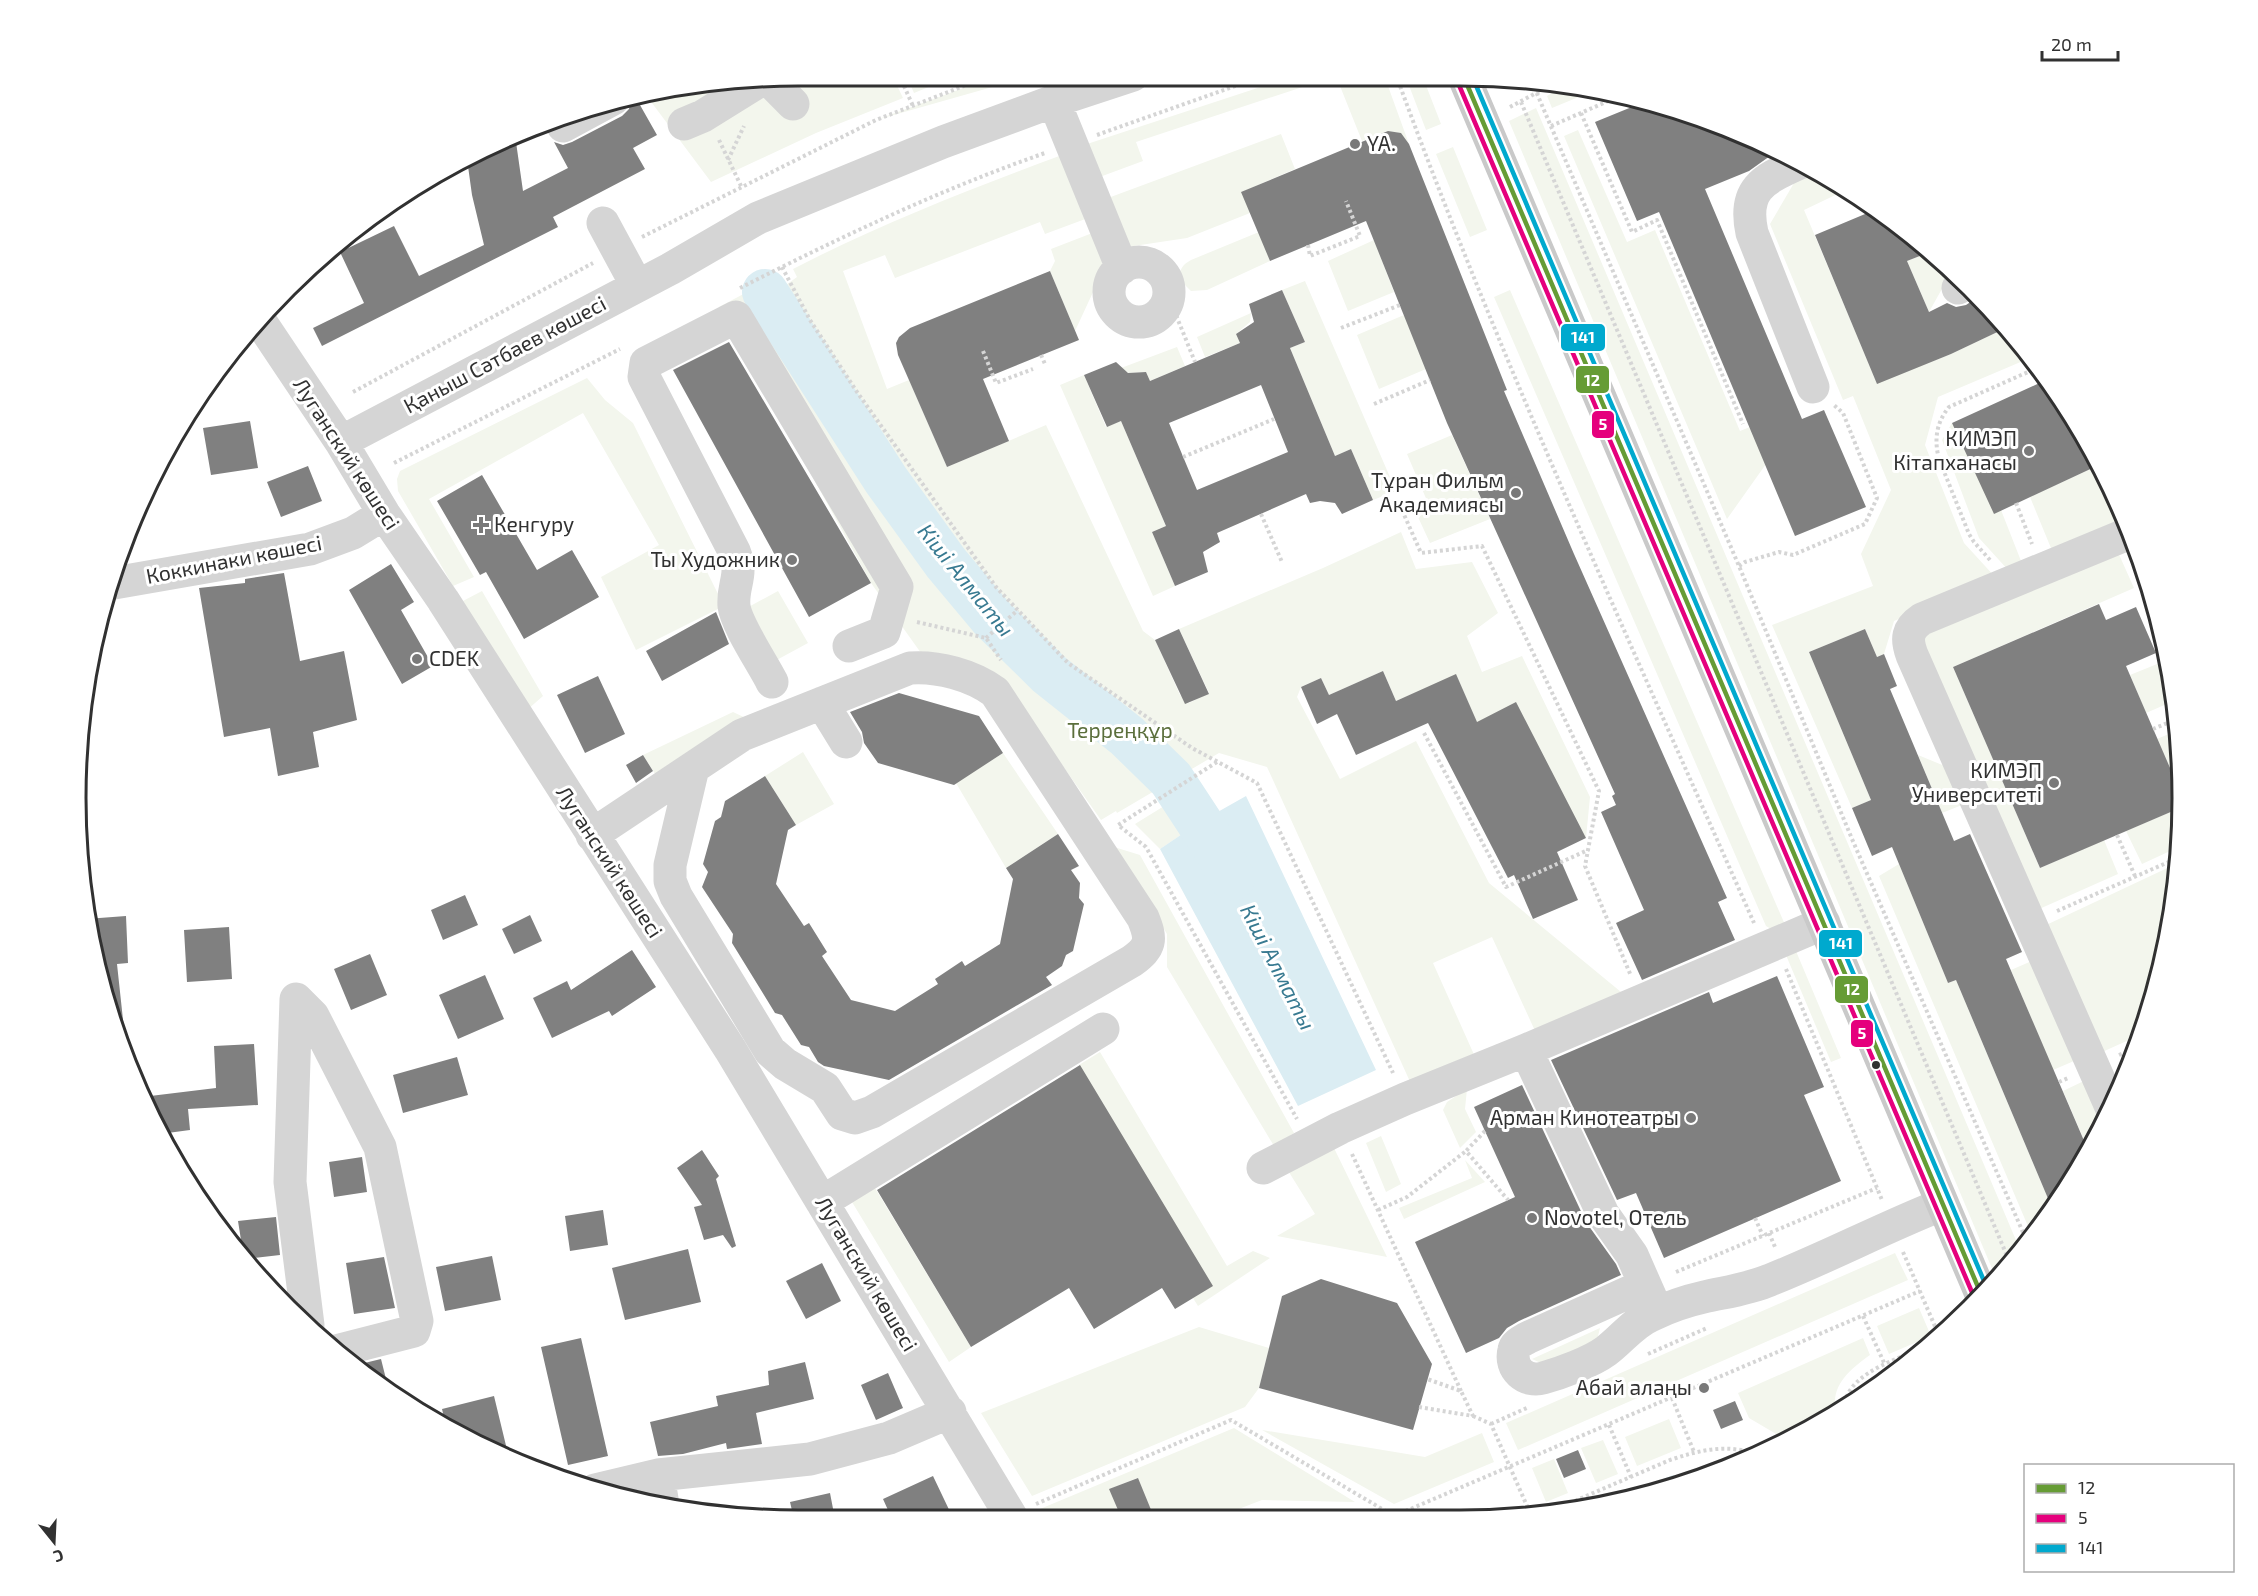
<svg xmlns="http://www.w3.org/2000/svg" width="2258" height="1596" viewBox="0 0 2258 1596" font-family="'Exo 2',sans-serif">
	<rect width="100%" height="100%" fill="#fff"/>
	<path fill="#f3f6ed" d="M798 75H892L903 98 816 133 711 182 646 95Z
		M906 75H958L914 93Z
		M999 75H1035L876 120Z
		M1297 75H1384L1409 144C1397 123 1379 134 1362 141L1336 76 1136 142 1143 161 1097 178 1084 145Z
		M1405 75H1422L1441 124 1426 130Z
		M1565 85 1598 89 1552 108 1547 96Z
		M1536 108 2021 1252 1996 1278 1509 121Z
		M1578 130 1627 242 1655 230 1740 431 1750 427 1766 464 1727 519 1564 136Z
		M1281 134 1295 169 1242 192 1250 213 1187 238 1127 247 1108 198Z
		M1453 147 1487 230 1470 237 1436 154Z
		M1062 155 1088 218 1045 234 1040 222 895 278 885 255 843 271 887 389 909 380 947 467 1046 425 1143 631 1155 640 1180 695 1189 703 1209 693 1179 629 1323 568 1401 532 1416 569 1472 562 1498 613 1467 636 1482 672 1522 656 1590 797 1586 838 1453 735 1444 716 1469 704 1456 675 1396 701 1383 671 1329 695 1321 678 1301 687 1297 697 1340 779 1416 741 1489 883 1621 992 1536 1033 1492 937 1433 963 1476 1059 1412 1086 1267 767 1219 753 1117 813 1116 811 1101 820 1026 714 921 653 871 583 719 307 751 290 761 303 797 277 793 269C880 224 970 189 1062 155Z
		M1821 171 1848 189 1804 210 1877 383 1951 354 2008 327 2030 358 1938 397 1925 445 1964 543 1996 578 1894 621 1884 654 1877 657 1865 629 1809 652 1871 800 1852 808 1772 625 1873 586 1861 554 1891 490 1853 396 1843 400 1770 224 1794 183Z
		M1095 232 1107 262 1075 331 1050 271 1055 261 1051 249Z
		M1259 232 1270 261 1207 290 1191 291 1180 280C1179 270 1182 265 1191 260Z
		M1374 240 1394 292 1348 311 1328 261Z
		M1930 252 1958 279 1943 287 1929 312 1907 261Z
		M1305 281 1396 491 1373 500 1351 449 1335 456 1290 348 1305 342 1282 290Z
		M1510 290 1786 927 1776 932 1766 926 1494 297Z
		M1251 313 1250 322 1236 334 1240 343 1205 357 1197 337Z
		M1404 315 1426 369 1379 389 1357 335Z
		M1177 347 1185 366 1150 381 1146 372 1128 373 1121 368Z
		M1084 375 1106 427 1121 421 1166 526 1152 532 1175 586 1153 596 1060 385Z
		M587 378 605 400 633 423 724 606 636 650 601 577 659 545 583 413 429 499 474 577 453 586 398 491 397 479 400 471Z
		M1952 423 2001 510 2023 566 2009 571 1979 538 1942 440Z
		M1452 435 1490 519 1430 543 1418 517 1431 510 1407 454Z
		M2099 465 2126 524 2053 553 2030 497Z
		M2117 550 2134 588 1953 667 2040 868 2104 840 2118 874 2037 910 1916 644 1922 632Z
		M482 591 543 696 527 710 461 602Z
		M778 591 808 643 773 662 743 610Z
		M2167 660 2176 700 2146 713 2130 675Z
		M733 712 748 719 657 777 643 755Z
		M2178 730 2180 791 2157 739Z
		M803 752 834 804 796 825 765 776Z
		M1003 753 1058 834 1006 868 956 783Z
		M1918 755 1952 769 1967 803 1942 813Z
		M1169 803 1187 831 1160 849 1135 824Z
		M2180 808 2181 846 2142 864 2126 831Z
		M1114 847 1140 855 1294 1133 1274 1146 1167 967V934Z
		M2178 863 2158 985 2140 1035 2100 1053 2044 926Z
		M1899 864 1948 983 1956 980 2052 1208 2033 1238 1879 876Z
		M1793 944 1841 1058 1831 1062 1783 948Z
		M2036 959 2081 1058 2053 1070 2011 970Z
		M1100 1052 1227 1266 1253 1251 1270 1258 1198 1306 1193 1298 1212 1286 1079 1065Z
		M2088 1079 2106 1122 2092 1144 2087 1147 2063 1091Z
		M1467 1089 1465 1109 1476 1132 1460 1148 1443 1110 1447 1102Z
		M1381 1136 1401 1184 1386 1192 1366 1143Z
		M1334 1148 1387 1257 1277 1236 1315 1214 1287 1169Z
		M1465 1160 1485 1182 1404 1219 1399 1208 1472 1178Z
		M875 1188 971 1347 949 1362 852 1202Z
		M1895 1253 1908 1280 1518 1450 1506 1423Z
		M1919 1308 1931 1336 1889 1354 1877 1326Z
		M1199 1327 1269 1348 1259 1388 1245 1407 1032 1496 981 1413Z
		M1600 1328 1597 1340 1543 1364 1532 1359Z
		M1863 1338 1870 1355C1853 1367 1830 1385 1836 1409L1788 1441 1749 1418 1738 1393Z
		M1669 1419 1681 1448 1637 1466 1625 1437Z
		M1234 1428 1355 1502 1262 1500 1218 1517H1154L1137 1478 1110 1489 1121 1517 1043 1518 1040 1509Z
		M1262 1430 1425 1457 1482 1433 1494 1462 1394 1504Z
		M1603 1440 1618 1474 1596 1483 1581 1448Z
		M1554 1459 1568 1493 1546 1502 1532 1468Z"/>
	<path fill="#dbedf3" d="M1246 796 1376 1070 1298 1106 1160 849 1200 822Z
		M1719 1469 1647 1496 1572 1511C1579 1504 1588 1501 1597 1506L1673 1475 1679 1478 1704 1470Z"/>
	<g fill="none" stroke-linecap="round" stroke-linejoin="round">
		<path stroke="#dbedf3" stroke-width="46" d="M765 292 886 480 946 563 992 618 1049 674 1127 736 1171 779 1215 846 1232 878"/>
	</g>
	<path fill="#808080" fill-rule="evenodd" d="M636 98 657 135 633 148 645 169 553 217 558 227 322 346 313 328 364 303 340 252 394 226 419 276 484 245 472 195 467 159 496 144 516 142 523 191 568 168 554 142 563 145 572 142 622 116 629 109 631 101Z
		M1644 102 1736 130 1765 144 1770 156 1749 171 1705 189 1802 419 1824 410 1866 507 1795 536 1659 212 1637 221 1595 122Z
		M1388 131 1401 133 1409 144 1507 390 1504 391 1574 554 1727 898 1718 902 1735 940 1642 980 1616 923 1644 910 1601 812 1616 805 1612 796 1615 794 1447 423 1366 221 1270 261 1241 192Z
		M1877 209 1900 225 1930 252 1907 261 1929 312 1947 303 1956 307 1966 305 1978 297 2008 327 1951 354 1877 384 1815 235Z
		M1050 271 1079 340 983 379 1009 441 947 467 898 355 896 343 899 337 910 328Z
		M1282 290 1305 342 1290 348 1335 456 1351 449 1373 500 1342 514 1335 503 1320 501 1310 503 1306 494 1217 533 1220 542 1203 552 1208 572 1175 586 1152 532 1166 526 1121 421 1107 427 1084 375 1116 362 1128 373 1146 372 1150 381 1240 343 1236 334 1254 322 1249 304ZM1261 385 1288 452 1197 490 1169 423Z
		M729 342 871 583 809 617 673 370Z
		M2046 380 2086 436 2099 465 1994 514 1952 423Z
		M250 421 258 468 211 475 203 428Z
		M308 466 322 501 281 517 267 482Z
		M482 475 537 570 572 550 599 597 524 639 486 572 480 575 437 501Z
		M391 564 414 602 401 610 433 666 402 684 349 590Z
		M284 573 300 661 344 651 357 720 313 732 319 767 278 776 270 728 224 737 199 588 245 583V579Z
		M2099 604 2106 620 2136 607 2156 653 2126 666 2180 791V808L2040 868 1953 667Z
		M716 612 729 644 662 681 646 651Z
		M1179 629 1209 694 1185 704 1155 640Z
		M1865 629 1877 657 1884 654 1897 686 1890 689 1954 841 1970 834 2022 952 2006 959 2088 1150 2052 1208 1956 980 1948 983 1892 847 1872 856 1852 808 1871 800 1809 652Z
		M1383 671 1396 701 1456 674 1477 722 1516 702 1586 838 1557 852 1578 900 1533 919 1514 875 1508 878 1428 723 1356 755 1337 714 1317 724 1301 687 1321 678 1329 695Z
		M598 676 625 734 585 753 557 695Z
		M899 693 979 716 1003 753 954 785 878 763 864 743 862 732 850 712Z
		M643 755 653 771 636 783 626 765Z
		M765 776 796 825 788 830 776 884 804 926 809 923 827 952 822 956 851 1000 895 1011 938 984 935 979 962 961 965 966 1000 944 1013 879 1006 868 1058 834 1079 866 1071 870 1080 883 1079 898 1084 904 1073 951 1066 955 1062 966 1046 977 1052 985 889 1080 824 1066 818 1062 809 1047 801 1045 782 1015 775 1013 732 943 733 934 702 887 708 872 703 864 715 821 721 817 725 801Z
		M465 895 478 925 443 940 431 910Z
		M530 915 542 941 514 954 502 929Z
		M126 916 128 963 117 964 124 1029 117 1031 100 985 86 919Z
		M229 927 232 979 187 982 184 930Z
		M632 950 656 987 612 1016 609 1011 552 1038 533 998 567 981 571 990Z
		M370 954 387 995 351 1010 334 969Z
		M485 975 504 1019 458 1039 439 995Z
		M1777 976 1824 1087 1804 1095 1841 1181 1664 1258 1636 1193 1617 1200 1551 1060 1709 992 1713 1003Z
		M254 1044 258 1105 188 1109 190 1130 160 1134 149 1117 142 1097 216 1088 214 1046Z
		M457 1057 468 1095 403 1113 393 1075Z
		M1080 1065 1213 1286 1175 1309 1162 1288 1094 1329 1069 1288 971 1347 877 1190Z
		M1522 1085 1586 1222 1616 1264 1621 1275 1519 1321 1507 1328 1499 1338 1466 1353 1415 1242 1515 1197 1474 1107Z
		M702 1150 719 1176 716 1179 736 1246 732 1248 723 1235 704 1240 694 1207 702 1205 677 1168Z
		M362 1157 367 1192 334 1197 329 1162Z
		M603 1210 608 1245 570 1251 565 1216Z
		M276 1217 280 1255 244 1259 238 1221Z
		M688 1249 701 1302 625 1320 612 1268Z
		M492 1256 501 1300 445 1311 436 1267Z
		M384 1257 395 1308 354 1314 346 1263Z
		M822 1263 841 1301 806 1319 786 1281Z
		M1321 1279 1397 1303 1432 1364 1413 1430 1259 1388 1282 1296Z
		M581 1338 608 1456 568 1465 541 1347Z
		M381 1359 389 1391 352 1366Z
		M805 1362 814 1399 756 1413 762 1444 727 1449 726 1443 683 1454 658 1456 650 1422 718 1406 716 1396 769 1385 768 1371Z
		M888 1373 903 1408 876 1420 861 1385Z
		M494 1396 509 1458 479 1447 446 1426 442 1409Z
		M1735 1401 1743 1420 1721 1429 1713 1410Z
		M1578 1450 1586 1469 1564 1478 1556 1459Z
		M933 1476 953 1518 892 1519 883 1499Z
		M1138 1478 1154 1517H1121L1109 1489Z
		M830 1493 835 1519H794L790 1502Z"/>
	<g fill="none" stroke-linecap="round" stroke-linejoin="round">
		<path stroke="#d5d5d5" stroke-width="4" stroke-dasharray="3 3" stroke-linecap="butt" d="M899 75 913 106
			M1396 75C1501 363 1630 642 1754 923
			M1532 82 1739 566 1852 839 2028 1244
			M1521 102 2010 1263
			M1510 107 1553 84
			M1581 113 1632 232 1657 220 1743 424
			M1551 126 1622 95
			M1097 135 1266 75
			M719 140 742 188
			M728 160 744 126
			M642 237 876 120 992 75
			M1308 245 1310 256 1360 236 1346 201
			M782 267 810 320 857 392 996 587 1068 663 1192 748 1257 783 1393 1073
			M740 288C839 238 939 190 1045 153
			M1174 310 1195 362
			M1341 328 1400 305
			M983 351 996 383 1033 369
			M1041 355 1045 364
			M353 392 593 263
			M1374 404 1430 380
			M1183 457 1274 419
			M394 463 620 349
			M2016 503 2032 544
			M1402 510 1421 553 1482 546 1599 791 1585 866 1631 976
			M1261 514 1282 562
			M1990 560 1974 542 1969 534 1939 459C1934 440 1936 423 1949 407L2037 368
			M2137 560 2150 591
			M765 563H779
			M1739 566 1745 562 1779 552 1793 555 1865 524 1877 498 1843 413 1834 405
			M917 622 986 638 1001 660
			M986 638 1018 610
			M2153 729 2177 719
			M1424 733 1506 887 1588 850
			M1217 762 1118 825 1146 847 1297 1119
			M2117 835 2135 876
			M2057 911 2180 857
			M1786 969 1882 1200
			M2119 1055 2135 1048
			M2059 1082 2068 1078
			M1485 1131 1466 1151 1508 1200
			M1352 1154 1461 1391
			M1378 1210 1407 1197 1466 1151
			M1755 1218 1763 1236
			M1769 1233 1775 1247
			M1903 1252 1940 1338
			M1676 1272 1877 1188
			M1863 1316 1885 1365
			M1648 1354 1707 1328
			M1672 1398 1694 1452
			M1845 1403C1850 1371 1906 1356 1933 1344
			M1419 1407 1473 1416 1461 1391 1427 1379
			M1473 1416 1491 1424 1531 1515
			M1491 1424 1529 1407
			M1609 1425 1631 1477
			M1036 1504 1231 1420 1394 1516 1920 1291
			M1542 1515 1670 1460C1700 1450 1728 1443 1758 1455"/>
		<path stroke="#d5d5d5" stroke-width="33" d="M768 79 793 104
			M1054 101 1122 268
			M684 124 703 116 761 80
			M563 126 613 99
			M1802 162C1765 179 1742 187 1752 233L1813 387
			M603 223 637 286
			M1109 292a30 30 0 1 1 60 0a30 30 0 1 1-60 0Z
			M1958 288 1964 285
			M258 318 341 442 384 514 443 600 730 1049 1012 1518
			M341 442 670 269 758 218 943 142 1054 101 1133 75
			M114 583 310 549 353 533 384 514
			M772 682C763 664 736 624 734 606 732 584 744 576 734 551L644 377 646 363 736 317 897 587 884 632 849 646
			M822 703 846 742
			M592 835 742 735 910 668C938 666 972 675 995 692L1143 918C1152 940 1151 947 1132 961L872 1112 855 1118 842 1114 825 1088 785 1064 770 1051 676 896 670 881V865L693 768
			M1526 1050 1603 1214 1632 1255 1654 1305
			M2112 1109 1912 655C1906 639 1907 629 1922 619L2130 533
			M1263 1168 1340 1128 1405 1099 1526 1050 1824 923
			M822 1202 1103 1029
			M1645 1285 1527 1338C1522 1341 1515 1344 1514 1350 1509 1369 1526 1383 1543 1378 1561 1373 1591 1362 1606 1351 1622 1339 1633 1323 1652 1315 1669 1307 1686 1301 1704 1297 1726 1292 1749 1289 1770 1280 1828 1257 1883 1228 1941 1205
			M308 1325 290 1182 296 999 313 1016 380 1147 417 1321 414 1331 336 1351
			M658 1475 663 1505
			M595 1490 658 1475 810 1459 889 1438 950 1412"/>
		<path stroke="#c9c9c9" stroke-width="33" d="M1463 75 1981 1294"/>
		<defs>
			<path id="bus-1" d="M1463 75 1981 1294"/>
			<path id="bus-2" d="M1456 78 1974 1297"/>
			<path id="bus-3" d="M1472 76 1987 1288"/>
		</defs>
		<use href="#bus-1" stroke="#fff" stroke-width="9"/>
		<use href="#bus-2" stroke="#fff" stroke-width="9"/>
		<use href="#bus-3" stroke="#fff" stroke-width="9"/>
		<use href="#bus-1" stroke="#669c35" stroke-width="4.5"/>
		<use href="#bus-2" stroke="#e5007d" stroke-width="4.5"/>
		<use href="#bus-3" stroke="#00a9ce" stroke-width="4.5"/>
	</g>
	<g fill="#797979" stroke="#fff" stroke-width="2">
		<circle cx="1355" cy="144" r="6"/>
		<circle cx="2029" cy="451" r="6"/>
		<circle cx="1516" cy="493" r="6"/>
		<path d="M478 516h6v6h6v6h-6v6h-6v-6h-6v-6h6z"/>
		<circle cx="792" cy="560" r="6"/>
		<circle cx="417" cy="659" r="6"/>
		<circle cx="2054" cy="783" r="6"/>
		<circle cx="1691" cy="1118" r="6"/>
		<circle cx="1532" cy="1218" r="6"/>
		<circle cx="1704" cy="1388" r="6"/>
	</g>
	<circle fill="#313131" stroke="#fff" stroke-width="2" cx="1876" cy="1065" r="5"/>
	<g text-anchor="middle" stroke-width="6" stroke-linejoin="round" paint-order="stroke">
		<g font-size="21" fill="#313131" stroke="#fff" text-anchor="end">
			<text x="1367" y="151" text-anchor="start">YA.</text>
			<text x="2017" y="446">КИМЭП<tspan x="2017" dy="24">Кітапханасы</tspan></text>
			<text x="1504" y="488">Тұран Фильм<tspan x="1504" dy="24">Академиясы</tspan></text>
			<text x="494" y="532" text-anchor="start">Кенгуру</text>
			<text x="780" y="567">Ты Художник</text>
			<text x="429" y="666" text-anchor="start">CDEK</text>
			<text x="2042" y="778">КИМЭП<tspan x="2042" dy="24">Университеті</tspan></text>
			<text x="1679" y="1125">Арман Кинотеатры</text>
			<text x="1544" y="1225" text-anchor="start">Novotel, Отель</text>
			<text x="1692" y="1395">Абай алаңы</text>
		</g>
		<g font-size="21" fill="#313131" stroke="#fff">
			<text transform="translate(505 355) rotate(-28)" y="7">Қаныш Сәтбаев көшесі</text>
			<text transform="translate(346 454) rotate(57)" y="7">Луганский көшесі</text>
			<text transform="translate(234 560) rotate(-11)" y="7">Коккинаки көшесі</text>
			<text transform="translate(609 862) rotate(57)" y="7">Луганский көшесі</text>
			<text transform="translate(866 1274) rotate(59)" y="7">Луганский көшесі</text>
		</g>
		<g font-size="21" fill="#5b6f3c" stroke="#fff">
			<text x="1120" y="738">Терреңқұр</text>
		</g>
		<g font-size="22" font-style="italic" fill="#387a91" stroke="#fff">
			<text transform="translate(966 580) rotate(51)" y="8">Кіші Алматы</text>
			<text transform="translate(1278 967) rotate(63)" y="8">Кіші Алматы</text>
		</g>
	</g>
	<path d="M0 0H2258V1596H0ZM798 86H1460A712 712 0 0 1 2172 798V798A712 712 0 0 1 1460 1510H798A712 712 0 0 1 86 798V798A712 712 0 0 1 798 86Z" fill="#fff" fill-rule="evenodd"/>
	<path fill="none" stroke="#313131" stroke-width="3" d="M798 86H1460A712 712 0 0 1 2172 798V798A712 712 0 0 1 1460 1510H798A712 712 0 0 1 86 798V798A712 712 0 0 1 798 86Z"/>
	<g stroke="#fff" stroke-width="2">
		<rect x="1560" y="323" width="46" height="29" rx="6" fill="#00a9ce"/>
		<rect x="1575" y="365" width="35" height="29" rx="6" fill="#669c35"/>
		<rect x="1591" y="410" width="24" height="29" rx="6" fill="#e5007d"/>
		<rect x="1818" y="929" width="45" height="29" rx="6" fill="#00a9ce"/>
		<rect x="1834" y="975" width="35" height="29" rx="6" fill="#669c35"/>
		<rect x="1850" y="1019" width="24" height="29" rx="6" fill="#e5007d"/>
	</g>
	<g font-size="16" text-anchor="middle" font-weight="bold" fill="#fff">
		<text x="1583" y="343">141</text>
		<text x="1592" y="386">12</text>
		<text x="1603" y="430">5</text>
		<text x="1841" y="949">141</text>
		<text x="1852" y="995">12</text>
		<text x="1862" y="1039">5</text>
	</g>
	<rect x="2024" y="1464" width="210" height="108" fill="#ffffff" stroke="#adadad" stroke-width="1.5"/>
	<rect x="2036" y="1484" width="30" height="9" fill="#669c35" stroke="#adadad" stroke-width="1.5"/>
	<text x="2078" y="1494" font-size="18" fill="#313131">12</text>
	<rect x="2036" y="1514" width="30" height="9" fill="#e5007d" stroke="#adadad" stroke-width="1.5"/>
	<text x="2078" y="1524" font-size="18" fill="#313131">5</text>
	<rect x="2036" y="1544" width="30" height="9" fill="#00a9ce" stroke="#adadad" stroke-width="1.5"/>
	<text x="2078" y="1554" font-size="18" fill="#313131">141</text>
	<g transform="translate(54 1542) rotate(162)" stroke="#ffffff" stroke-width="4.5" paint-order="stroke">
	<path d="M0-4.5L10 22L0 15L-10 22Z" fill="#313131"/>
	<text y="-9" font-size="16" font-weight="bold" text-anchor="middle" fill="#313131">С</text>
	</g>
	<path d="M2042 51v9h76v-9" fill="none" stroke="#313131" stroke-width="3"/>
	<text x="2051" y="51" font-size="18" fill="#313131" stroke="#ffffff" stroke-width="4.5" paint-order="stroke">20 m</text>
</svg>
